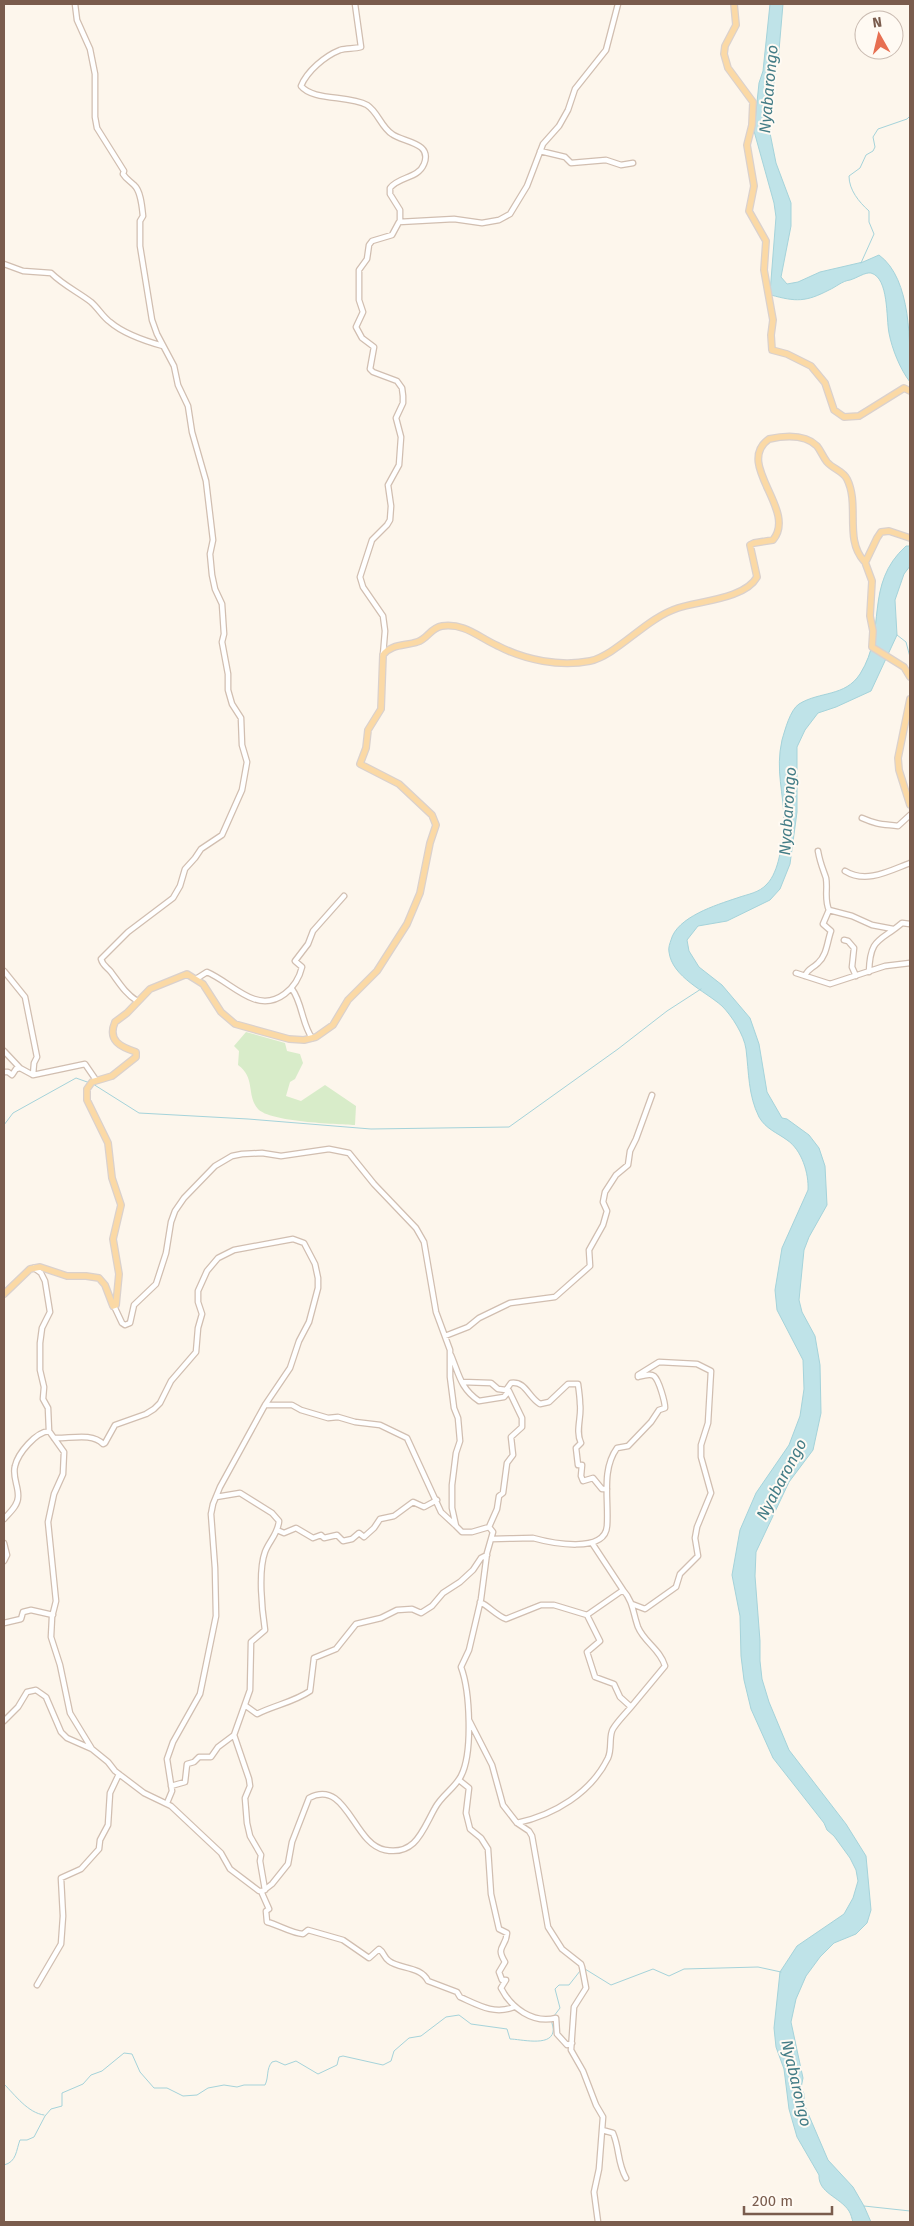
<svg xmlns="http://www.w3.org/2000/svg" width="914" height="2226" viewBox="0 0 914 2226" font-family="'Fira Sans',sans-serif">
	<rect width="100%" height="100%" fill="#fdf6ec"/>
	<path fill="#d8ecc9" d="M246 1032 285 1043 287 1051 300 1054 303 1063 295 1079 290 1082 286 1096 301 1101 325 1085 356 1106 355 1125C336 1124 270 1122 258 1109 246 1095 256 1078 238 1065L239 1051 234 1046Z"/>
	<path fill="#bfe3e8" stroke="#a5d3da" d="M770 4H783L778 62 771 98 770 133 776 163 791 203V226L781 277 787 284 798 282 820 272 863 262 879 255C912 279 910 345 910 382 900 369 892 349 889 333 886 318 889 278 871 273 865 272 857 278 850 280 842 281 836 287 829 290 806 302 796 302 771 295L770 293 776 217 774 203 754 131 759 83 763 71Z
		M906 546H910V566L904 574 895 600 897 635 871 691 836 707 818 713 805 730 797 747V812L790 864 780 889 770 900 727 921 698 926 687 940 689 951 699 967 722 985 750 1018 759 1044 767 1092 782 1118 787 1119 809 1135 819 1148 825 1166 827 1205 809 1237 804 1250 799 1300 802 1312 815 1336 820 1365 821 1413 813 1450 789 1482 756 1552 755 1576 760 1641V1661L762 1679 769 1702 789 1750 846 1824 866 1856 871 1910 867 1923 856 1934 834 1943 820 1957 806 1976 796 1999 791 2022 803 2078 801 2088 804 2094V2104L828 2160 853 2187 864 2206 871 2222H853C852 2219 851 2214 849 2211 840 2197 818 2193 819 2175L797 2137 789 2109 784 2069 776 2047 774 2028 780 1972 797 1946 844 1914 853 1898 858 1881 856 1870 850 1858 834 1836 827 1830 824 1823 773 1758 751 1709 744 1680 741 1656 740 1616 732 1575 740 1530 756 1493 789 1445 800 1416 804 1389 803 1360 777 1310 775 1290 782 1248 808 1190C809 1174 802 1150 787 1140 776 1132 766 1129 759 1117 748 1095 749 1073 746 1049 744 1035 732 1016 722 1006 705 991 672 977 669 952 668 948 670 943 671 940 677 917 716 905 737 898 748 894 759 893 767 884 773 878 777 867 779 858 782 847 784 834 784 822 784 793 775 771 782 740 785 730 790 710 799 704 820 691 845 697 860 674 888 630 863 585 906 546Z"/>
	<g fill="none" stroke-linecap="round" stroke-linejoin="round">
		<path stroke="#a5d3da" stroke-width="1" d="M861 263 874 234 869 222V211C859 202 849 190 849 176L860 168 866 155 873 151 875 147 873 137 878 129 907 119 910 116
			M897 635 906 642 910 657
			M93 1084 139 1113 248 1119 371 1129 509 1127 618 1049 667 1011 701 989
			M4 1125 13 1113 76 1078 90 1083
			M585 1969 611 1985 653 1969 669 1976 684 1969 758 1967 781 1972
			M554 2016 560 2008 555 1989 559 1985H569L580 1971
			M4 2084C15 2095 28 2113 44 2115
			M4 2165C17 2162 16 2150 20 2140H27L34 2137 45 2116 51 2109 62 2106V2093L83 2084 91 2075 102 2071 124 2053 132 2054 140 2072 154 2088H167L183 2096 197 2095 208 2088 224 2085 237 2087 244 2085H265C269 2077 266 2069 272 2062L276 2061 285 2065 296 2061 318 2074 337 2065 339 2057 343 2056 383 2065 391 2061 394 2051 409 2038 421 2036 446 2017 459 2015 471 2024 507 2029 510 2039C520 2039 550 2047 553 2032 554 2029 552 2023 551 2020
			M864 2206 910 2211"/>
		<defs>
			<path id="minor" d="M75 4 77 20 90 49 95 74V117L97 128 124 171 123 174C126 179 130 181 134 185 141 191 142 207 143 216L140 221V246L152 320 157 334 174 366 178 385 188 406 192 432 206 481 213 540 210 554 212 575 215 589 222 604 224 634 222 642 228 674V690L232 704 241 718 242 745 247 762 242 790 222 835 201 849 195 858 185 869 180 886 173 898 128 932 101 959C103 966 107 967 111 972 120 984 125 993 137 1001
				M355 4 361 47C354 49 347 48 340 50 325 56 307 71 301 86 313 101 349 95 367 105 378 112 381 127 392 134 402 142 433 142 424 164 418 179 399 176 390 188V194L400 210V222
				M540 151 565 157 571 163 606 160 621 165 633 163
				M4 264 23 271 51 273C63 285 78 292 91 302 98 308 103 317 110 322 124 334 145 341 163 346
				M383 655 385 631 383 616 363 587 360 577 372 540 387 525 390 520 391 506 388 485 399 465 401 437 396 418 403 403V396L402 388 397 381 373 372 370 369 374 347 362 338 356 327 363 312 359 300V270L367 259 369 245 372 241 392 235 399 222 454 219 482 223 499 220 510 214 527 186 543 144 559 126 568 110 575 89 606 50 618 4
				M862 818C878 825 882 824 898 826L910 815
				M845 871C866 884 889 871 910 863
				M829 910 852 916 872 925 893 929
				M844 940 848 941 854 948 852 967 856 976
				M4 971 25 997 37 1057 34 1063 33 1075
				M869 972C870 937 880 942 902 923L910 924
				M796 973 830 984 885 966 910 963
				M805 976C808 968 812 969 818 963 827 955 827 942 831 931L823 924 829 910C824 899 828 889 826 878 823 869 820 863 818 851
				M196 979 207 972C223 979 239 994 254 999 277 1007 297 988 302 967L295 961 308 944 313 931 344 896
				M292 989C302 1002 302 1024 312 1038
				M4 1051 20 1068
				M4 1072H8L12 1075 16 1069 20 1068 33 1075 85 1064 96 1080
				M34 1268 41 1273 45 1281 50 1312 42 1328 40 1343V1370L44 1387 43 1399 48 1408 49 1431 64 1452 63 1474 54 1494 48 1522 56 1601 52 1617 51 1637 60 1665 70 1713 92 1749
				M445 1336 468 1327 479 1318 510 1303 555 1297 590 1266 589 1250 603 1225 607 1211 603 1202 605 1192 616 1175 628 1165 630 1151 636 1139 652 1095
				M451 1355C459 1374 460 1388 479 1401L504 1397 509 1391 522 1418V1427L511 1437 513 1455 507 1463 503 1493 499 1496 497 1509 489 1527
				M462 1382 491 1383 498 1389 506 1390 511 1383C526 1381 528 1397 540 1404L549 1402 568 1384H578C579 1391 580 1398 580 1404 582 1416 575 1431 581 1443L576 1448 578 1465H582L581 1476 583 1481 593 1478 602 1489H607
				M265 1405H292L301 1410 328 1418 338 1417 355 1422 380 1425 407 1438 441 1512 455 1525
				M54 1438C69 1439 92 1432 103 1444L105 1443 115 1425 146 1414 154 1409 160 1403 171 1381 196 1352 198 1328 202 1314 198 1302V1291L207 1271 218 1258 234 1250 293 1239 304 1243 315 1264 318 1278V1288L309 1322 299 1341 290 1368 265 1405 220 1487 213 1504 211 1514 215 1568 216 1616 200 1694 173 1742 167 1759 172 1791 167 1803
				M216 1497 240 1493 272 1513 279 1521C278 1534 269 1541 265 1552 258 1571 262 1610 265 1630L251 1642 250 1690 234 1735 249 1779 250 1786 245 1798 247 1823 250 1836 261 1855 260 1861 265 1890
				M4 1519C9 1513 18 1506 18 1497 19 1487 12 1477 15 1466 18 1453 36 1432 49 1431
				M277 1530 284 1533 296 1528 313 1538 321 1535 324 1538 337 1535 343 1541 352 1539 359 1533 364 1537 374 1528 380 1519 394 1516 413 1502 424 1507 437 1500
				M492 1539C494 1539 530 1538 533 1538 551 1543 605 1554 607 1526 609 1500 601 1470 617 1448L628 1446 651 1422 659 1410 665 1408C665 1402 659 1380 654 1376 650 1373 642 1376 638 1377V1375L659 1362 697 1364 711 1371 708 1423 701 1445V1457L711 1493 697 1527 695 1538 698 1556 680 1574 676 1587 645 1609 632 1604
				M4 1543 7 1555 4 1561
				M623 1590C633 1601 633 1613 638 1627 644 1642 660 1649 665 1666L631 1707
				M480 1602C490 1607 496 1615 506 1619L541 1605H554L587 1615
				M4 1623 21 1619 23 1612 31 1610 53 1615
				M246 1706 257 1714C275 1705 294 1702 310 1691L314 1658 336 1649 356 1624 381 1618 397 1610 412 1609 421 1613 432 1606 443 1593 460 1582 473 1570 481 1558 487 1555
				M469 1720 492 1765 503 1805 517 1823 529 1831 532 1836 548 1927 562 1949 581 1964 582 1967 586 1988 574 2007 571 2050 583 2071 596 2105 603 2117 599 2169 594 2192 598 2222
				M4 1721 18 1707 27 1692 36 1690 46 1697 61 1732 67 1738 92 1749 108 1762 115 1771 144 1793 171 1806 221 1853 230 1869 259 1891H263L272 1884 288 1864 292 1842 309 1798C347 1778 353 1844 385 1850 416 1856 423 1829 435 1808 442 1795 454 1789 461 1776 473 1753 470 1691 461 1667L469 1650 481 1599 487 1553 493 1532 489 1527 472 1532H462L456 1526 452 1508V1485L456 1453 460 1441 458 1418 454 1408 450 1377V1350L436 1312 424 1242 416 1228 374 1184 349 1153 329 1149 281 1156 262 1153 242 1154 232 1156 215 1166 184 1198 175 1211 171 1222 166 1253 156 1284 134 1305 130 1323 125 1325 122 1323 114 1306
				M459 1780 469 1788 466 1813 470 1829 481 1838 488 1849 491 1894 499 1929 507 1933C506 1948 495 1946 505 1962L499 1972 502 1980H506L501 1988C511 2008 533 2024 556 2018L557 2034 567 2045 572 2043
				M171 1786 185 1782 187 1764 194 1762 199 1757H211L218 1747 234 1735
				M517 1823C554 1815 591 1793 608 1758 612 1749 609 1740 612 1731 614 1725 626 1713 631 1707L620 1697 614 1684 595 1677 587 1652 600 1641 587 1615 623 1590 592 1543
				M261 1891 269 1909 266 1911 267 1922C279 1925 291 1933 303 1934L308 1930 343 1940 369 1958 379 1949C384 1952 384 1958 389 1961 399 1969 421 1966 428 1981L457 1992 460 1997C478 2005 494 2015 514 2007
				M37 1985 61 1944 63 1916 61 1878 81 1869 99 1849 100 1840 108 1825 110 1793 119 1774
				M602 2130 613 2133C620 2150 617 2162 626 2178"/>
			<path id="major" d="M734 4 736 25 725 46 724 54 728 68 753 102 752 125 747 145 754 186 749 211 766 241 764 270 773 320 771 335 772 350 787 354 811 366 825 383 834 410 844 417 859 416 904 388 910 391
				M865 562 872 581 870 616 873 631 872 647 904 667 910 677
				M910 699 898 758 899 770 910 805
				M4 1294 30 1269 40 1267 67 1276H86L99 1278 105 1285 113 1306 116 1305 119 1274 113 1239 121 1205 112 1178 108 1143 87 1100V1089L92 1082 112 1076 136 1057V1052C121 1047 107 1041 115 1022L127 1013 150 989 187 974 203 984 221 1012 235 1024 289 1039 304 1040 316 1037 333 1025 348 1000 377 971 407 924 420 893 430 843 436 825 432 815 399 784 360 764 366 748 368 730 381 709 383 655C391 644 405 646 417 642 428 639 430 628 442 626 465 623 478 637 498 646 525 660 560 667 590 661 617 655 646 618 678 608 699 601 745 599 757 577L750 545 754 543 773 540C798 510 734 464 769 439 783 436 805 434 817 446 821 451 823 457 827 462 833 469 843 471 847 479 860 505 844 539 864 561H866L877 538 881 532 889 531 910 538"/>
		</defs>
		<use href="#minor" stroke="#d1beb0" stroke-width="7"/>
		<use href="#major" stroke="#dad1cd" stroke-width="8"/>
		<use href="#minor" stroke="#fff" stroke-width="4.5"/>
		<use href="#major" stroke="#fbd9a5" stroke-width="5.5"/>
	</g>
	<g text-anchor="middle" stroke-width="4" stroke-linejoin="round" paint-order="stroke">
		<g font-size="16" font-style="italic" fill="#437c86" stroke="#fffaf3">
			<text transform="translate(768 89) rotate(-85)" y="6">Nyabarongo</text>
			<text transform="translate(787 811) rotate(-86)" y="6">Nyabarongo</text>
			<text transform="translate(781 1479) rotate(-62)" y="6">Nyabarongo</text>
			<text transform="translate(797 2083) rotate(77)" y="6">Nyabarongo</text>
		</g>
	</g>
	<rect width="914" height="2226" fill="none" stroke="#7a5c4d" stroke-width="10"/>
	<g transform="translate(879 35) rotate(352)"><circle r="24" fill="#fffaf3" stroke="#cabbb1"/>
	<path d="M0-4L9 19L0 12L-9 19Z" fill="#e76f51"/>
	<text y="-8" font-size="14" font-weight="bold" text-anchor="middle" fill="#7a5c4d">N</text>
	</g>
	<path d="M744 2206v8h88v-8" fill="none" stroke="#7a5c4d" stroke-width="2.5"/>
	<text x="752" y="2206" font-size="15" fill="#7a5c4d" stroke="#fffaf3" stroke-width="4" paint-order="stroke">200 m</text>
</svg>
